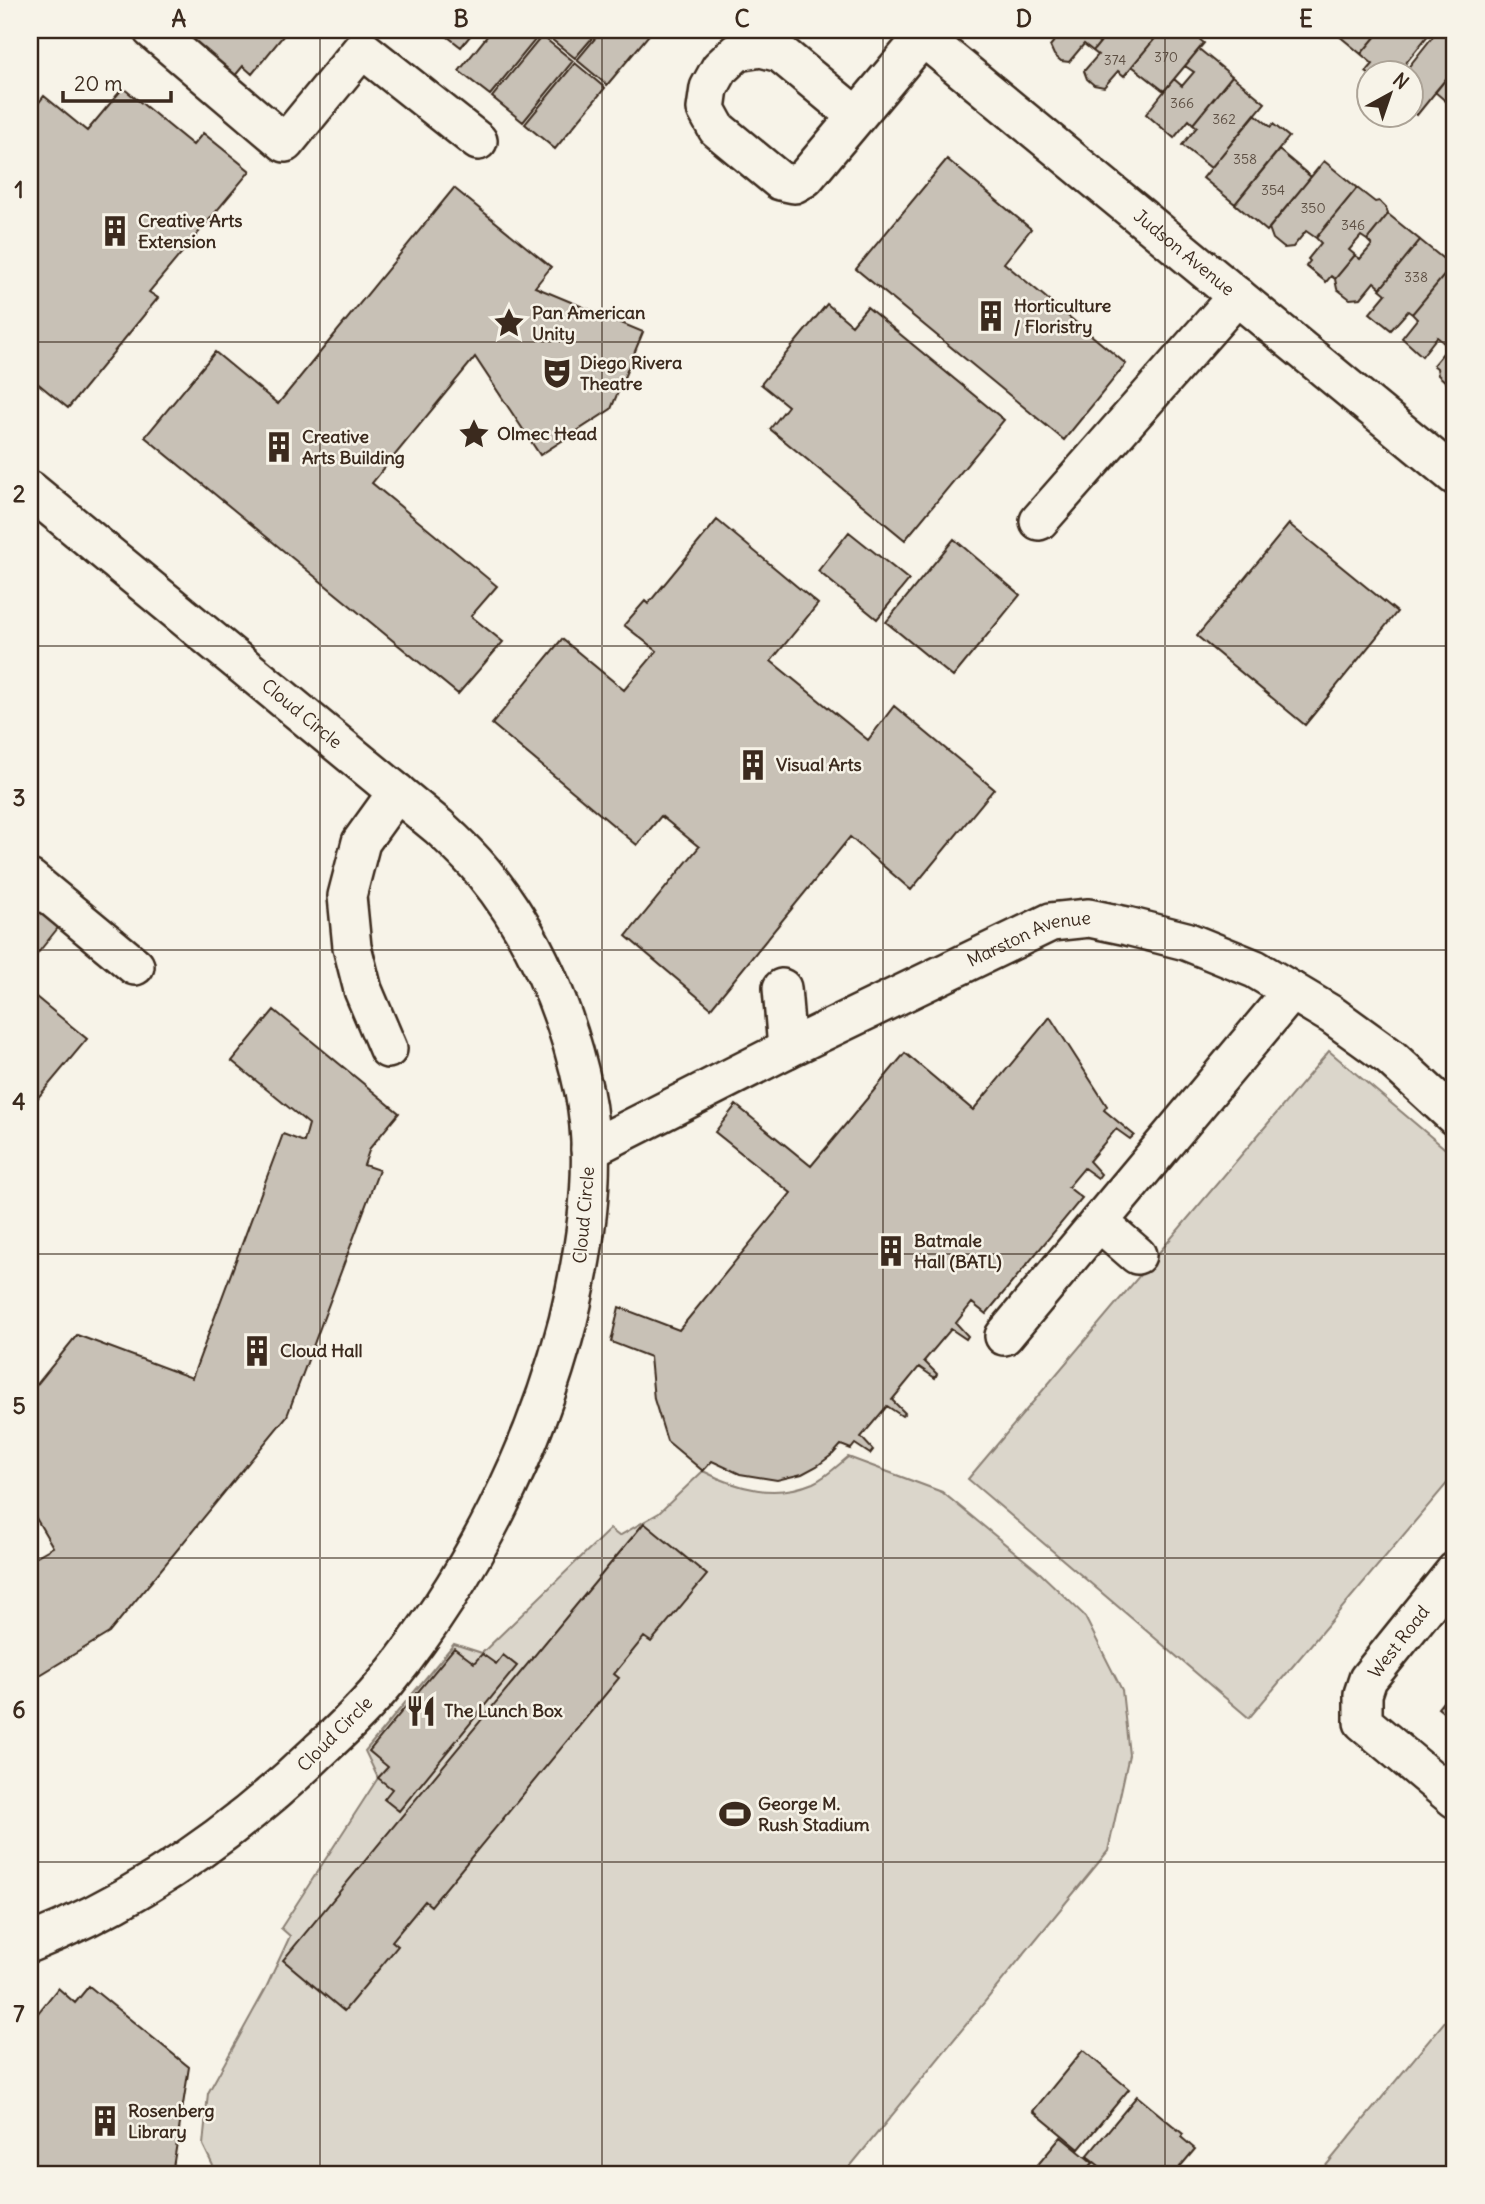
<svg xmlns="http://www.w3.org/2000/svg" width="1485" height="2204" viewBox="0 0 1485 2204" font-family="Delius,sans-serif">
	<rect width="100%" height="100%" fill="#f7f3e8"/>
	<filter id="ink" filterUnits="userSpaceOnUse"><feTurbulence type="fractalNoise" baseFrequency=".0143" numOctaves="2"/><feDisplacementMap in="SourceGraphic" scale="14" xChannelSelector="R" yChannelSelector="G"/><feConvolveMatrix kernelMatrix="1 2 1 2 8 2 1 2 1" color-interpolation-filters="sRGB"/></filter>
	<g filter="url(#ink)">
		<path fill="#dbd6cb" stroke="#8b8074" stroke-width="2" d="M1329 1051 1455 1157V1474L1249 1718 968 1479Z
			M848 1457 942 1492 1038 1571 1084 1615 1122 1690 1129 1755 1108 1851 844 2174H217L203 2145 208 2093 265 1990 290 1936 281 1928 378 1778 365 1751 454 1644 482 1653 610 1529 619 1536 659 1513 703 1471C738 1489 775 1499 813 1483 826 1477 837 1466 848 1457Z
			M1455 2009V2174H1319Z"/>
		<path fill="#c8c1b6" stroke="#3b2a1e" stroke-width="2" d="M170 30H288L252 74 243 66 229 83Z
			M439 30H475L461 47Z
			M492 30H535L540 34 490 95 459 71Z
			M548 30H599L575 58 545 34Z
			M602 30H653L607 85 577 60Z
			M1063 30H1110L1093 51 1084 44 1069 62 1061 61 1054 55 1050 46Z
			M1110 30H1162L1124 76 1118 71 1104 87 1094 85 1087 79 1084 71 1098 55 1093 51Z
			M1162 30H1192L1191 32 1204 43 1164 91 1132 66Z
			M1332 30H1381L1361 54Z
			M1381 30H1428L1426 32 1429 34 1397 74 1370 75 1366 72 1373 64 1361 54Z
			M1438 30H1455V68L1417 115 1412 111V74H1403Z
			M542 36 573 61 523 122 492 97Z
			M1199 49 1232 76 1193 124 1189 120 1174 138 1146 114 1174 79 1182 86 1194 72 1185 66Z
			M575 63 605 88 555 149 525 124Z
			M1455 68V109L1435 92Z
			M1232 76 1265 103 1211 168 1182 145 1197 127 1193 124Z
			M123 88 193 145 203 133 250 171 149 292 158 298 68 408 30 377V114L44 96 87 131Z
			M1255 114 1271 127 1273 124 1289 137 1235 204 1203 178Z
			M1279 150 1311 177 1267 231 1235 204Z
			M947 159 1031 229 1004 263 1126 364 1064 440 856 269Z
			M1324 161 1357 188 1316 238 1306 231 1293 247 1284 248 1273 239 1269 228Z
			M454 188 551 267 535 287 643 332 611 409 540 455 475 357 372 483 497 586 471 616 503 642 458 694 145 437 215 352 278 404Z
			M1357 188 1375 202 1379 201 1386 208 1388 214 1367 240 1361 236 1349 250 1355 255 1335 279 1331 276 1326 282 1306 266 1310 261 1308 259 1321 243 1316 238Z
			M1388 214 1420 240 1381 288 1374 282 1361 298 1350 299 1337 289 1335 279 1355 255 1360 259 1372 245 1367 240Z
			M1420 240 1452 266 1412 314 1408 311 1391 330 1370 313 1386 294 1380 289Z
			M1452 266 1455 269V329L1444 343 1437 337 1422 356 1402 338 1417 319 1412 314Z
			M827 304 852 325 867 307 1004 420 905 540 770 429 788 406 761 384Z
			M1455 329V381L1454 383 1452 380 1446 382 1438 375 1437 368 1433 365 1449 346 1444 343Z
			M717 520 818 604 771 661 868 740 894 706 994 789 911 890 850 837 711 1008 626 936 699 847 661 816 637 845 492 724 562 639 624 690 657 651 624 625 645 601 648 604Z
			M1289 524 1397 612 1305 725 1197 636Z
			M849 532 909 580 877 619 818 571Z
			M954 539 1020 595 953 677 886 622Z
			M30 857 81 899 30 963Z
			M30 992 87 1039 31 1106 30 1105Z
			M274 1010 399 1113 370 1148 364 1165 379 1170 287 1416 109 1633 30 1681V1560L53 1547 30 1508V1393L77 1335 192 1378 283 1134 304 1142 309 1124 232 1061Z
			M1050 1017 1107 1106 1104 1110 1134 1135 1130 1139 1116 1129 1089 1161 1101 1174 1098 1178 1084 1168 1068 1187 1082 1198 986 1314 972 1303 956 1323 968 1336 966 1339 951 1329 924 1361 937 1374 935 1378 919 1367 892 1400 905 1413 902 1416 887 1406 861 1437 873 1450 870 1454 855 1444 851 1449 841 1445 833 1454 817 1466 802 1474 777 1480 740 1474 712 1461 703 1471 667 1441 654 1399 650 1357 611 1342 619 1307 679 1330 791 1193 715 1132 736 1105 811 1166 905 1053 973 1110Z
			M644 1523 707 1575 651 1642 644 1637 614 1674 619 1678 431 1906 425 1901 392 1941 398 1946 344 2011 283 1960Z
			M454 1648 474 1663 482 1654 496 1664 503 1655 517 1666 399 1811 384 1799 392 1789 378 1778 388 1767 369 1751Z
			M1455 1687V1719L1454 1721 1438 1708Z
			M89 1986 189 2067 172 2174H30V2023L58 1988 75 2003Z
			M1083 2050 1129 2089 1079 2149 1033 2111Z
			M1137 2096 1183 2134 1181 2137 1195 2149 1174 2174H1109L1087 2156Z
			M1061 2137 1093 2163 1083 2174H1030Z"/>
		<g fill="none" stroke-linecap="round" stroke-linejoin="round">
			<defs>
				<g id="minor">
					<path d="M152 30 285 143 362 49 478 141"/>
					<path id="s1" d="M914 30 1455 476"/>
					<path d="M856 116 780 53 761 48 737 52 720 68 709 88 706 109 717 129 780 181 794 184 805 178 923 37"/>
					<path id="s2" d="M30 490 439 827C454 841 470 856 483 872 534 933 568 1014 584 1092 599 1163 585 1251 568 1321 535 1450 471 1577 387 1681 367 1706 343 1729 319 1751 235 1832 138 1900 30 1943"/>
					<path d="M1039 521 1237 296"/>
					<path d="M30 879 135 966"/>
					<path d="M782 988 787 1049"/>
					<path d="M388 1049 363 990 352 947 347 896 361 842 397 792"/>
					<path id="s3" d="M590 1149 787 1049 1051 922 1089 918 1127 926 1186 941 1255 969 1332 1015 1390 1057 1455 1117"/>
					<path d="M1137 1255 1099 1222 1292 991"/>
					<path d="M1004 1336 1099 1222"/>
					<path d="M1455 1571 1368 1679 1363 1694V1722L1455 1799"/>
				</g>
			</defs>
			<use href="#minor" stroke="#3b2a1e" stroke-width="42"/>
			<use href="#minor" stroke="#f7f3e8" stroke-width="37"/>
		</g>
	</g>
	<path fill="none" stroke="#3b2a1e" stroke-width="2" stroke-opacity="0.55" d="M320 30V2174M602 30V2174M883 30V2174M1165 30V2174M30 342H1455M30 646H1455M30 950H1455M30 1254H1455M30 1558H1455M30 1862H1455"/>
	<defs>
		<symbol id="building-bare" viewBox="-9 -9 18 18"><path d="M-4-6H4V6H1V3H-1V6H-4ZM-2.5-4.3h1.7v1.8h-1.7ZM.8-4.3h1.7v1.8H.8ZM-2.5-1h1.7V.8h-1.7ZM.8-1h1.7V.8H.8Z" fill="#3b2a1e" stroke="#f7f3e8" stroke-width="2.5" paint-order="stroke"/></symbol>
		<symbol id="sight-bare" viewBox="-9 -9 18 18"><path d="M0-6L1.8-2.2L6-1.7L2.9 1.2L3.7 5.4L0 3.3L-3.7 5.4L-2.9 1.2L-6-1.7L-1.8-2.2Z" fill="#3b2a1e" stroke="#f7f3e8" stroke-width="2.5" paint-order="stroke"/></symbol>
		<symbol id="theatre-bare" viewBox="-9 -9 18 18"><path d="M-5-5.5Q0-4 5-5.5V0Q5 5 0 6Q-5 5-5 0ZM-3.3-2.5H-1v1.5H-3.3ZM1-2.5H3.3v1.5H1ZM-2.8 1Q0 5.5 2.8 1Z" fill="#3b2a1e" stroke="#f7f3e8" stroke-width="2.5" paint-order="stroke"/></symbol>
		<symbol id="restaurant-bare" viewBox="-9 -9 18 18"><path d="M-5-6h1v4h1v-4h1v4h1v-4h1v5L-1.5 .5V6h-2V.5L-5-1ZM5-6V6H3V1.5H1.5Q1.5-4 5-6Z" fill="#3b2a1e" stroke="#f7f3e8" stroke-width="2.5" paint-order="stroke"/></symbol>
		<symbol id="stadium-bare" viewBox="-9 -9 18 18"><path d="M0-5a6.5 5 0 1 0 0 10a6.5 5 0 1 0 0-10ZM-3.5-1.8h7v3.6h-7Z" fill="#3b2a1e" stroke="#f7f3e8" stroke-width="2.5" paint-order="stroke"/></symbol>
	</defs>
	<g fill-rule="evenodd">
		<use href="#building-bare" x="93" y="209" width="44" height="44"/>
		<use href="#building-bare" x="969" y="294" width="44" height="44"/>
		<use href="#sight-bare" x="487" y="301" width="44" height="44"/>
		<use href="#theatre-bare" x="535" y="351" width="44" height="44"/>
		<use href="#sight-bare" x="452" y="412" width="44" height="44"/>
		<use href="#building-bare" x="257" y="425" width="44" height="44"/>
		<use href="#building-bare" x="731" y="743" width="44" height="44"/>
		<use href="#building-bare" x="869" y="1229" width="44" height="44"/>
		<use href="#building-bare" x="235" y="1329" width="44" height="44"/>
		<use href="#restaurant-bare" x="399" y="1689" width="44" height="44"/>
		<use href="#stadium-bare" x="713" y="1792" width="44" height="44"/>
		<use href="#building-bare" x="83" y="2099" width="44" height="44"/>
	</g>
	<g text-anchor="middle" stroke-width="5" stroke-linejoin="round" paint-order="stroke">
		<g font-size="14" fill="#5e5044">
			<text x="1166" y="62">370</text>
			<text x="1115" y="65">374</text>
			<text x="1182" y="108">366</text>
			<text x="1224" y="124">362</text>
			<text x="1245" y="164">358</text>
			<text x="1273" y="195">354</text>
			<text x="1313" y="213">350</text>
			<text x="1353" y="230">346</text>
			<text x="1416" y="282">338</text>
		</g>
		<g font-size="18" font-weight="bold" fill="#3b2a1e" stroke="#f7f3e8" text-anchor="start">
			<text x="138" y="227">Creative Arts<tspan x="138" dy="21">Extension</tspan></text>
			<text x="1014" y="312">Horticulture<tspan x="1014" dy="21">/ Floristry</tspan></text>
			<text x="532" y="319">Pan American<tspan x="532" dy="21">Unity</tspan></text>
			<text x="580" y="369">Diego Rivera<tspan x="580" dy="21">Theatre</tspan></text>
			<text x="497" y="440">Olmec Head</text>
			<text x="302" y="443">Creative<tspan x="302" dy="21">Arts Building</tspan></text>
			<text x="776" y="771">Visual Arts</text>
			<text x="914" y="1247">Batmale<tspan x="914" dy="21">Hall (BATL)</tspan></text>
			<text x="280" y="1357">Cloud Hall</text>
			<text x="444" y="1717">The Lunch Box</text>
			<text x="758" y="1810">George M.<tspan x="758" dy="21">Rush Stadium</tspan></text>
			<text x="128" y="2117">Rosenberg<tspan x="128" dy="21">Library</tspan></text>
		</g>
		<g font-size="18" fill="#3b2a1e" stroke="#f7f3e8">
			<text dy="6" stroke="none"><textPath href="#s1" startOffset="350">Judson Avenue</textPath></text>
			<text dy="6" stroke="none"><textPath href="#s2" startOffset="352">Cloud Circle</textPath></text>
			<text dy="6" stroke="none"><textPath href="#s3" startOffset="488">Marston Avenue</textPath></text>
			<text transform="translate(584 1215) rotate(-85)" y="6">Cloud Circle</text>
			<text transform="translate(1399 1642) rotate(-52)" y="6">West Road</text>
			<text transform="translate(335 1734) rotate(-45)" y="6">Cloud Circle</text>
		</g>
	</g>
	<rect width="1485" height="2204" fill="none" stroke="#f7f3e8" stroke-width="77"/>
	<g transform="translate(1390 94) rotate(40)"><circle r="33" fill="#f7f3e8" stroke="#aca397" stroke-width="2"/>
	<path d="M0-5L12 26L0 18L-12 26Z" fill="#3b2a1e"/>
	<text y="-10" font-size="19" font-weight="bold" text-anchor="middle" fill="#3b2a1e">N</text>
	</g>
	<path d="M63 91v10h108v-10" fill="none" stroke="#3b2a1e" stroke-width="3.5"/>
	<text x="74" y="91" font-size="21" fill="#3b2a1e" stroke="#f7f3e8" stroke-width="5" paint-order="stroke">20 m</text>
	<rect x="38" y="38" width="1408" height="2128" fill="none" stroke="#3b2a1e" stroke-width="2.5"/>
	<g font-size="23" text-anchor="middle" font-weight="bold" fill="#3b2a1e">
		<text x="179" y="27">A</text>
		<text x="461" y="27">B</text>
		<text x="742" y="27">C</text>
		<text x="1024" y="27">D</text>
		<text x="1306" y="27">E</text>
		<text x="19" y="198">1</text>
		<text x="19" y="502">2</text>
		<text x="19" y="806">3</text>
		<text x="19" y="1110">4</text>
		<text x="19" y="1414">5</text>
		<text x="19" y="1718">6</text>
		<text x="19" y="2022">7</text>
	</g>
</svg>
